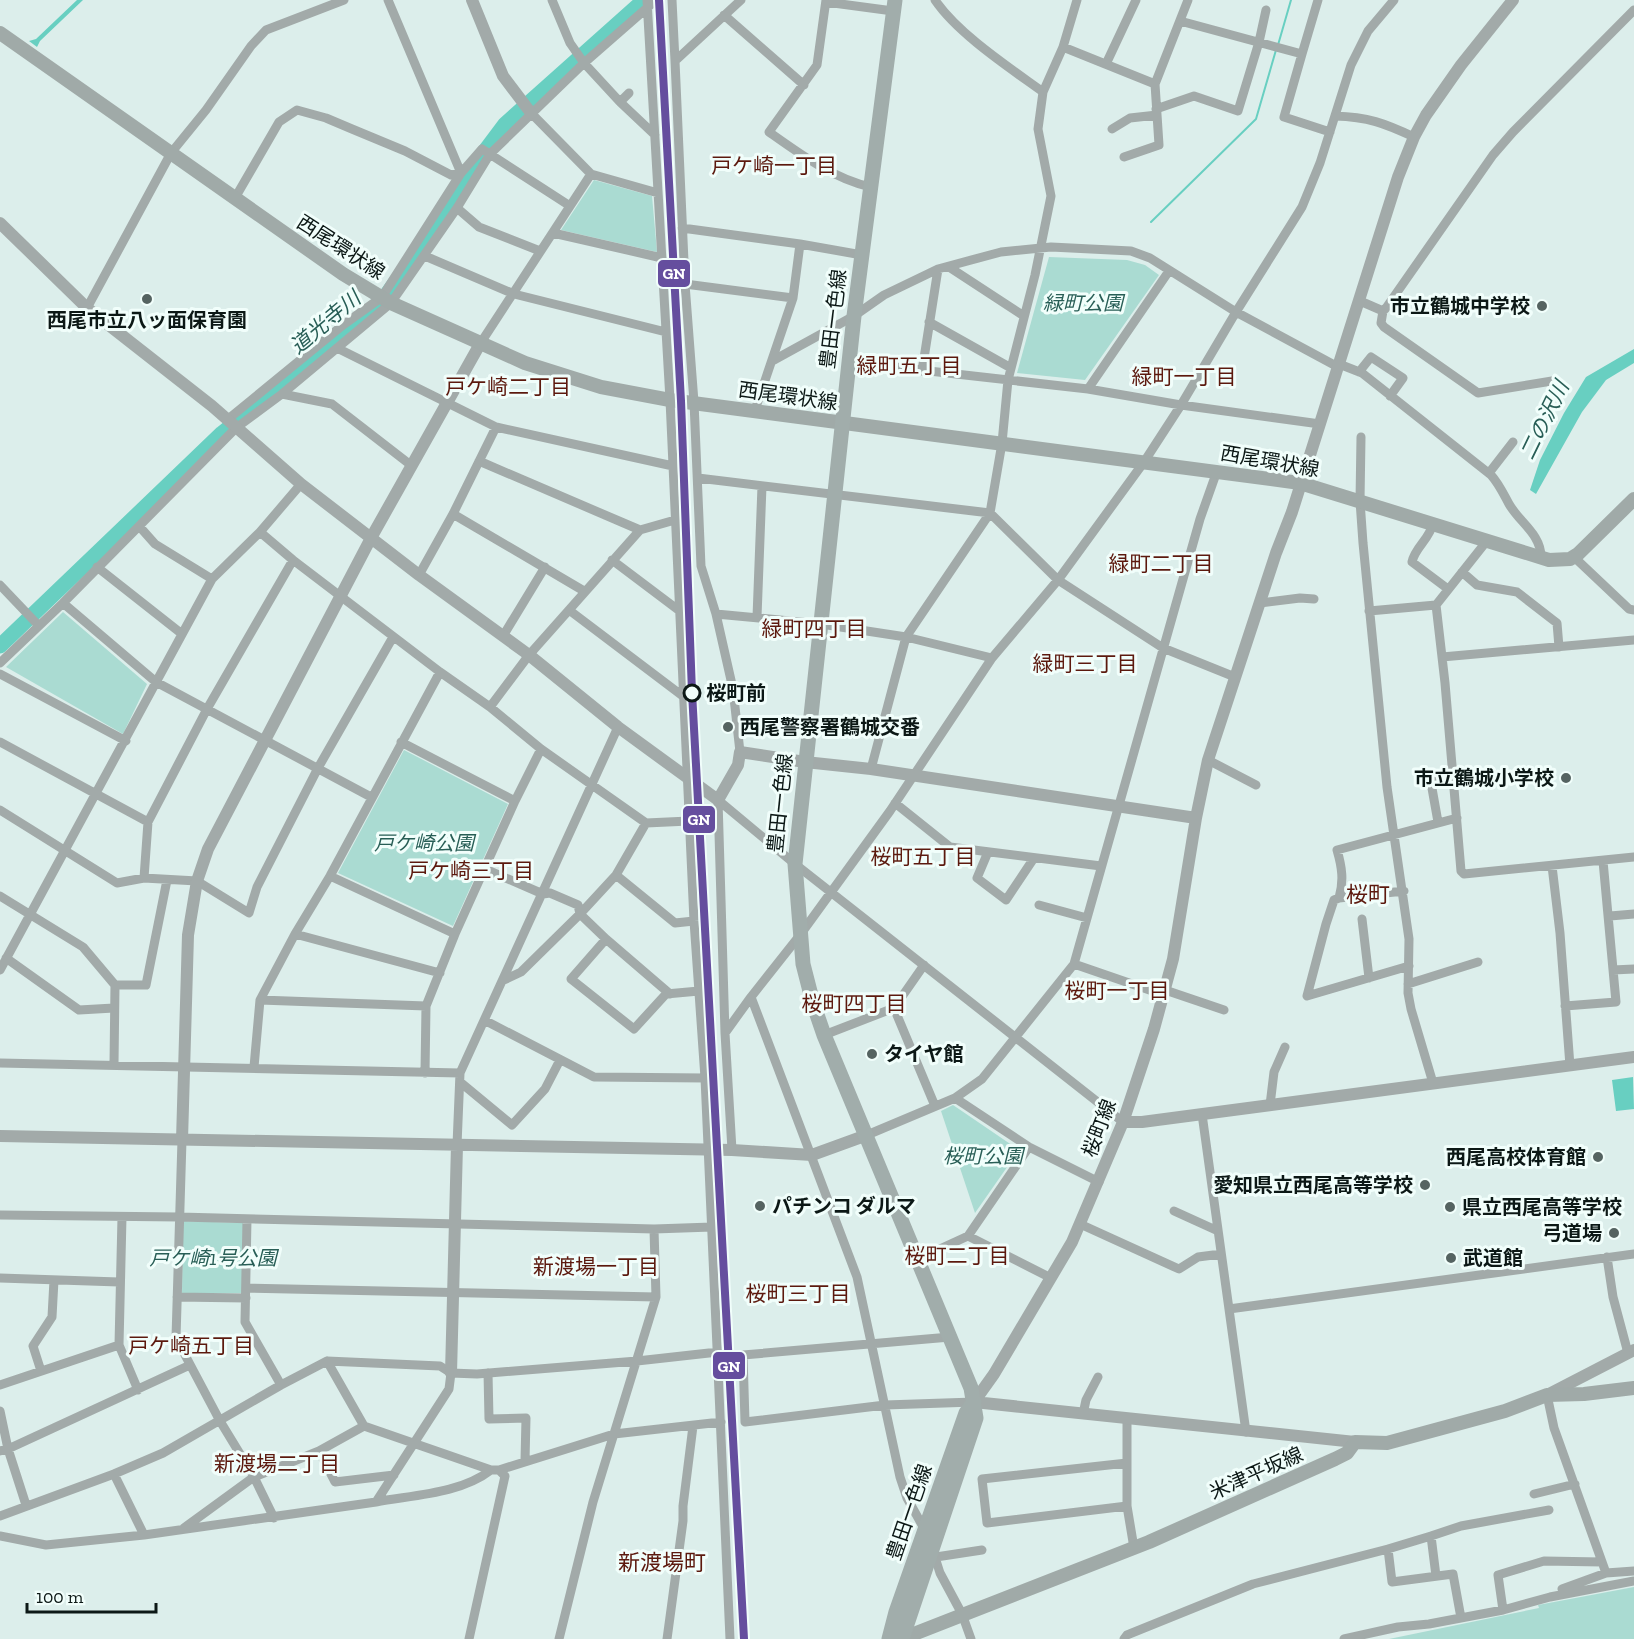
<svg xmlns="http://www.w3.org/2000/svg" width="1634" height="1639" font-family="'Zilla Slab','Noto Sans JP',serif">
	<rect width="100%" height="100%" fill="#dceeeb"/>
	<path fill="#aadbd2" d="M 594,180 L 652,196 L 657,252 L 561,230 Z
		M 1049,257 L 1127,260 L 1145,265 L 1159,275 L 1085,380 L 1017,373 Z
		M 63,612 L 147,684 L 123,734 L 6,667 Z
		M 404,750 L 508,804 L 453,926 L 338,873 Z
		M 953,1105 L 1019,1150 L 975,1213 L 941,1111 Z
		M 183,1221 L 243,1223 L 242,1293 L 182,1293 Z
		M 1634,1587 L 1634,1639 L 1389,1639 L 1539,1608 L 1538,1605 Z"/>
	<path fill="#68cfc1" d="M 77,0 L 83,0 L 40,41 L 37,47 L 29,41 L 36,39 Z
		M 1634,349 L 1634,363 L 1606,380 L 1582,412 L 1536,494 L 1530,490 L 1540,460 L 1564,413 L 1586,377 Z
		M 1633,1077 L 1634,1109 L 1616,1111 L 1612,1080 Z"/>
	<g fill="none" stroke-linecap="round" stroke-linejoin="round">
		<path stroke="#68cfc1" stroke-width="2" d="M 1278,45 L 1291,0
			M 1151,222 L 1256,119 L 1276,50"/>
		<path stroke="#68cfc1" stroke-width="15" d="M 0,646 L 222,433 L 375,311 L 445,212 L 466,176 L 505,124 L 644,0"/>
		<path stroke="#a2aaa9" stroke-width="9" d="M 552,0 L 570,43 L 584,63 L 620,102 L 629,93
			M 647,0 L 670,400 L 694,921 L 705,1078 L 730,1639
			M 672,0 L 675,61
			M 826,0 L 817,65 L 769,132 C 800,154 834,179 871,187
			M 935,0 C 958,34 1010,68 1043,92
			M 826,2 L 893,11
			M 724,15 L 804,85
			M 1180,21 L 1302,54 L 1284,117 L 1330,132
			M 1063,47 L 1155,84 L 1188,0
			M 1302,54 L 1318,0
			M 1106,64 L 1136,0
			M 620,102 L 655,135
			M 1156,109 L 1194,96 L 1238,111 L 1259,42 L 1266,10
			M 531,113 L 591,174 L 658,193
			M 1335,116 C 1368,117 1384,123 1414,137
			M 1112,129 L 1130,118 L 1157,115
			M 1124,157 L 1159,145 L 1155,84
			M 235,198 L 279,122 L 297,110 L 326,118 L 352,129 L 405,151 L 451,175 L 461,173 L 482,149 L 570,206
			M 457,208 L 479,227 L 540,251
			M 682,228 L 800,244 L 862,255
			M 553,233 L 662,258
			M 425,256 L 514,294 L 666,332
			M 949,267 L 1024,316
			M 685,284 L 793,298
			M 1360,301 L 1383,311 L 1386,308 L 1493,155 L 1513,132 L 1634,10
			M 87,308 L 171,153 L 206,110 L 251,46 L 266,30 L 344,0
			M 1383,311 L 1381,323 L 1384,327 L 1478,393 L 1552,381
			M 929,322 L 1011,368
			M 480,344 L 591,174
			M 337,348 L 496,427 L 673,466
			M 774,360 L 854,316 L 884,295 L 938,269 L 1001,252 L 1051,247 L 1131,251 L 1150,258 L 1236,312 L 1338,367
			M 849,362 L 1088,389 L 1181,405 L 1320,424
			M 1339,364 L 1362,373 L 1491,475 C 1499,484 1503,493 1509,504 C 1519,522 1541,534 1541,557
			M 922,371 L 938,269
			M 1359,372 L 1371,357 L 1403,378 L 1390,396
			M 1088,389 L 1169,271
			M 282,394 L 332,404 L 412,466
			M 755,410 L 793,298 L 800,244
			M 227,420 L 343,325 L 382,297 L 461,173 L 388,0
			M 1361,437 L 1360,501 L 1363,543 L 1387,787 L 1409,939 L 1408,993 L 1411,1009 L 1433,1083
			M 479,461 L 640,530
			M 1489,473 L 1513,442
			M 698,478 L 990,513 L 1058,580 L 1163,648 L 1235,677
			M 453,514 L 584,591
			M 1433,523 C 1430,539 1415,547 1412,562 L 1448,589
			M 139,526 L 155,544 L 212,579
			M 260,532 L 293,560 L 440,672 L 490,707 L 541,749 L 646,823 L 689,821
			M 1486,542 L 1436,605 L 1445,683 L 1461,871 L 1464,874 L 1634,857
			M 1574,557 L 1629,609 L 1634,610
			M 612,560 L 681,612
			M 97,567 L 182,634
			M 1462,572 L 1477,585 L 1517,592 L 1553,620 L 1557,623 L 1559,647
			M 419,575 L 453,514 L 496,427
			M 0,585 L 39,626
			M 63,603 L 156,682 L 371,797
			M 1260,603 L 1300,598 L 1314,599
			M 569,610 L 684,697
			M 1369,611 L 1436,605
			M 716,614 L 821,624 L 906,637 L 992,658
			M 757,617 L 762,486
			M 503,636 L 545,567
			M 1442,657 L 1634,640
			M 0,663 L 63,603 L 236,428 L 282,394 L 391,303 L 457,208 L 490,154 L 584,63 L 656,0
			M 0,674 L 126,741
			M 490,707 L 529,655 L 640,530 L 675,520
			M 0,742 L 148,822
			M 401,742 L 515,801
			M 740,752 L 733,689 L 716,614 L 701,566 L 694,402 L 685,284 L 675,61 L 741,0
			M 1208,760 L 1256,785
			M 871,769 L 906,637 L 990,513 L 1002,443 L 1008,380 L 1035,275 L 1051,196 L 1038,129 L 1043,92 L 1063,47 L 1077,0
			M 718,800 L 795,864 L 1123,1122
			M 718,800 L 725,1033 L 732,1150
			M 895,803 L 950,847 L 1101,866
			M 0,810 L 117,883 L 144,878 L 197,881 L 249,913 L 257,887 L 318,768 L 393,637
			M 1438,822 L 1430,777 L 1452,774
			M 988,852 L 977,878 L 1006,900 L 1034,858
			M 1552,866 L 1560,933 L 1570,1066
			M 485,869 L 543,894 L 550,893 L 578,905 L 580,914 L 606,939
			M 616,875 L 675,923 L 694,921
			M 330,876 L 455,934
			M 144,878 L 148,822 L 207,709 L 293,560
			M 0,896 L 83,947 L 115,985 L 114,1064
			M 1339,898 L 1404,891
			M 1039,905 L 1087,918
			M 1610,916 L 1634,914
			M 1362,919 L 1369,978
			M 295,934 L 440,973
			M 6,958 L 79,1010 L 114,1008
			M 1074,964 L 1164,995
			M 1409,966 L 1307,996 L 1326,924 L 1334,900 L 1339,898 C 1344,881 1342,867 1337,850 L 1457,818
			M 0,970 L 212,579 L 260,532 L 301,484
			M 1613,970 L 1634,969
			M 504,980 L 521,972 L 580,914 L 616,875 L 646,823
			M 1408,984 L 1478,962
			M 115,985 L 146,985 L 167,880
			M 1165,990 L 1224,1010
			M 670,994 L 606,939 L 571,979 L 634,1029 L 666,994 L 699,991
			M 751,997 L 857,1277 L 900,1477 L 907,1498 L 926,1532
			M 260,1000 L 426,1006
			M 1565,1006 L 1616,1002 L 1603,861
			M 894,1008 L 935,1106
			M 486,1021 L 594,1077 L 705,1078
			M 725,1033 L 751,997 L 800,935 L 890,811 L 992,658 L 1058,580 L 1144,462 L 1181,405 L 1236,312 L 1302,207 L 1320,163 L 1351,65 L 1368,31 L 1394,0
			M 824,1035 L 894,1008 L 924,965
			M 0,1063 L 460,1073
			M 254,1067 L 260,1000 L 295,934 L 330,876 L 440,672
			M 425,1073 L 426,1006 L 455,934 L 515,801 L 541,749
			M 460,1082 L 512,1125 L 545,1089 L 560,1060
			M 955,1098 L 1029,1147 L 1099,1182
			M 1270,1105 L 1274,1072 L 1285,1047
			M 1202,1114 L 1246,1432
			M 867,1135 L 955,1098 L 982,1079 L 1074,964 L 1200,519 L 1217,471
			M 182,1140 L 176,1338 L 220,1421 L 254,1477 L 274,1518
			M 457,1145 L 460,1073 L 618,727
			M 1174,1211 L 1218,1231
			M 0,1215 L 179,1217 L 654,1229 L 712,1227
			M 122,1217 L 119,1345 L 138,1390
			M 247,1219 L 245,1322 L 281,1385
			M 1080,1224 L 1179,1269 L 1198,1257 L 1221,1254
			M 968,1236 L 1051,1278
			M 1607,1257 L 1613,1297 L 1628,1353
			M 918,1259 L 968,1236 L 1029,1147
			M 0,1278 L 119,1282
			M 246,1288 L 656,1297
			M 177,1297 L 246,1298
			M 1229,1309 L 1634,1254
			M 950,1337 L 743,1355 L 745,1422 L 885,1405 L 974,1402
			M 327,1361 L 364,1426 L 491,1470 L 499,1470 L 614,1434 L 721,1422
			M 41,1371 L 33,1346 L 52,1317 L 54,1280
			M 488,1373 L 489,1419 L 526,1418 L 525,1461
			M 0,1385 L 119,1345
			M 1547,1395 L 1554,1428 L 1606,1573
			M 0,1411 L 8,1449 L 26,1505
			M 1083,1414 L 1086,1400 L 1098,1377
			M 1127,1418 L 1127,1506 L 1134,1548
			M 0,1451 L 8,1449 L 190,1365
			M 319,1451 L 335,1482 L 394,1475
			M 114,1474 L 144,1535 L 376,1502 L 449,1389 L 451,1373
			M 1534,1494 L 1575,1484
			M 376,1502 C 413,1495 460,1494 491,1470
			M 1127,1506 L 987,1523 L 982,1479 L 1127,1463
			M 0,1516 L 114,1474 L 163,1453 L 281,1385 L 327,1361 L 440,1366 L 451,1373 L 477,1374 L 637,1361 L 718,1352
			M 184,1528 L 254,1477 L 319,1451 L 364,1426
			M 0,1536 L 46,1545 L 144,1535
			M 1431,1536 L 1461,1526 L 1549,1510
			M 1388,1549 L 1431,1536 L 1436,1576
			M 933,1551 L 940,1573 L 962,1614 L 971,1639
			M 936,1557 L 982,1550
			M 1562,1589 L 1606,1573 L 1634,1571
			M 1503,1610 L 1498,1575 L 1544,1561 L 1602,1562
			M 469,1639 L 505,1476 L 499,1470
			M 559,1639 L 593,1502 L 656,1297 L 654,1229
			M 667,1639 L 683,1521 L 683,1506 L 693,1426
			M 1124,1639 L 1127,1635 L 1253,1584 L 1388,1549 L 1392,1582 L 1453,1574 L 1461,1618
			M 1344,1639 L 1398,1627 L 1429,1624 L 1503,1610 L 1550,1597 L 1634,1581"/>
		<path stroke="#a2aaa9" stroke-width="12" d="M 472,0 L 503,76 L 531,113
			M 0,223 L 87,308 L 212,406 L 301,484 L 419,575 L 529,655 L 618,727 L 718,800 L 738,765 L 740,752 L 805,762 L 871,769 L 1196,818
			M 1123,1122 L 1142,1122 L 1634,1057
			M 0,1136 L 732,1150 L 812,1155 L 867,1135
			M 182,1140 L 188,935 L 197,881 L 208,849 L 371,538 L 480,344
			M 451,1373 L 457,1145
			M 1547,1395 L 1634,1350
			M 1355,1442 L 974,1402 L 994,1374 L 1072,1242 L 1123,1122 L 1154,1029 L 1173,959 L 1196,818 L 1208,760 L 1276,553 L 1292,512 L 1398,177 L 1414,137 L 1426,115 L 1461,65 L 1513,0"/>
		<path stroke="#a0aaa8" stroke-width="14" d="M 0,33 L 343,274 L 391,303 L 525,363 L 601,387 L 670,400 L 1300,483 L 1549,560 L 1570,559 L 1578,554 L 1634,499
			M 901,1639 L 1149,1542 L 1335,1459 L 1347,1453 L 1355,1442 L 1387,1443 L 1505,1411 L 1547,1395 L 1584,1394 L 1634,1388"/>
		<path stroke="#a1adab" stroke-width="15" d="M 895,0 L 854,316 L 795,864 L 803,964 L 813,1003 L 824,1035 L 971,1388 L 976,1418 L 902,1639
			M 889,1639 L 896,1612 L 966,1413 L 974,1402"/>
		<defs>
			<path id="rail-1" d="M 659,0 L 681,401 L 692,692 L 744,1639"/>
		</defs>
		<use href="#rail-1" stroke="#f1fefb" stroke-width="12"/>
		<use href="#rail-1" stroke="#654e9e" stroke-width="8"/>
	</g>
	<g fill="#556361" stroke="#f1fefb" stroke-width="2">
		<circle cx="147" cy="299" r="6"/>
		<circle cx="1542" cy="306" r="6"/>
		<circle cx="728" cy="727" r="6"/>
		<circle cx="1566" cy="778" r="6"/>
		<circle cx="872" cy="1054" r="6"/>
		<circle cx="1598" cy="1157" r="6"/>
		<circle cx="1425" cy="1185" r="6"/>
		<circle cx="760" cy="1206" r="6"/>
		<circle cx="1450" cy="1207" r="6"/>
		<circle cx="1614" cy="1233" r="6"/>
		<circle cx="1451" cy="1258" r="6"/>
	</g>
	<circle fill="#f1fefb" stroke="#0c1816" stroke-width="3" cx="692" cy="693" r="8"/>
	<g text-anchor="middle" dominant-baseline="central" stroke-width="6" stroke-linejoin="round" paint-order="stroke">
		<g font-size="20" fill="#0c1816" stroke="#f1fefb">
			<text transform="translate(341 247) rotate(33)">西尾環状線</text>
			<text transform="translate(833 319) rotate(-83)">豊田一色線</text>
			<text transform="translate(788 396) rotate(8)">西尾環状線</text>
			<text transform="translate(1270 461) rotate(10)">西尾環状線</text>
			<text transform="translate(780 803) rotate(-84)">豊田一色線</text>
			<text transform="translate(1099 1128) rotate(-69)">桜町線</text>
			<text transform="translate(1256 1473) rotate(-24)">米津平坂線</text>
			<text transform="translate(909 1512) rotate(-71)">豊田一色線</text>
		</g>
		<g font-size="20" font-style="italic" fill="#285e56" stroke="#f1fefb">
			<text x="1083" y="303">緑町公園</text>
			<text x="424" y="843">戸ケ崎公園</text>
			<text x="983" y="1156">桜町公園</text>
			<text x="213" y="1258">戸ケ崎1号公園</text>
		</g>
		<g font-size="20" font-weight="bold" fill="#0c1816" stroke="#f1fefb" text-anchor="end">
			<text x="1530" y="306">市立鶴城中学校</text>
			<text x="147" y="320" text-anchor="middle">西尾市立八ッ面保育園</text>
			<text x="740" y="727" text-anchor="start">西尾警察署鶴城交番</text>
			<text x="1554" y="778">市立鶴城小学校</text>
			<text x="884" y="1054" text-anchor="start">タイヤ館</text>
			<text x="1586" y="1157">西尾高校体育館</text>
			<text x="1413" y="1185">愛知県立西尾高等学校</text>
			<text x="772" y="1206" text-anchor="start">パチンコ ダルマ</text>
			<text x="1462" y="1207" text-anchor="start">県立西尾高等学校</text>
			<text x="1602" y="1233">弓道場</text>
			<text x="1463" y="1258" text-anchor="start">武道館</text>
		</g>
		<g font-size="20" font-weight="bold" fill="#0c1816" stroke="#f1fefb" text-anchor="start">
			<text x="706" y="693">桜町前</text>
		</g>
		<g font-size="21" fill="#5c190e" stroke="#f1fefb">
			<text x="774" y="165">戸ケ崎一丁目</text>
			<text x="909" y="365">緑町五丁目</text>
			<text x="1184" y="376">緑町一丁目</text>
			<text x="508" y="386">戸ケ崎二丁目</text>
			<text x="1161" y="563">緑町二丁目</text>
			<text x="814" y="628">緑町四丁目</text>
			<text x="1085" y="663">緑町三丁目</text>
			<text x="923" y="856">桜町五丁目</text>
			<text x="471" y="870">戸ケ崎三丁目</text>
			<text x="1117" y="990">桜町一丁目</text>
			<text x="854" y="1003">桜町四丁目</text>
			<text x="957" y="1255">桜町二丁目</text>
			<text x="596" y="1266">新渡場一丁目</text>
			<text x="798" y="1293">桜町三丁目</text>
			<text x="191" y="1345">戸ケ崎五丁目</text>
			<text x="277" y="1463">新渡場二丁目</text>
		</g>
		<g font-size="21" font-style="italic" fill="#285e56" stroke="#f1fefb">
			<text transform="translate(325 322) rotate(-40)">道光寺川</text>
			<text transform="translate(1544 420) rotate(-64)">二の沢川</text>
		</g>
		<g font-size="22" fill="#5c190e" stroke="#f1fefb">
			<text x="1368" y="894">桜町</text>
			<text x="662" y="1562">新渡場町</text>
		</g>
	</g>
	<g stroke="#f1fefb" stroke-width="2">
		<rect x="657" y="259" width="34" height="29" rx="6" fill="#654e9e"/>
		<rect x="682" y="805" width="34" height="29" rx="6" fill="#654e9e"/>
		<rect x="712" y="1351" width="34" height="29" rx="6" fill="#654e9e"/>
	</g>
	<g font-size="16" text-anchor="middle" font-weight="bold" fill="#fff">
		<text x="674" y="279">GN</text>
		<text x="699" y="825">GN</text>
		<text x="729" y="1372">GN</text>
	</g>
	<path d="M27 1603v9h129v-9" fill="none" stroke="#0c1816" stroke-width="3"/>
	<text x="36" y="1603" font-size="18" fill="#0c1816" stroke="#f1fefb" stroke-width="4.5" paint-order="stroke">100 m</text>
</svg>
